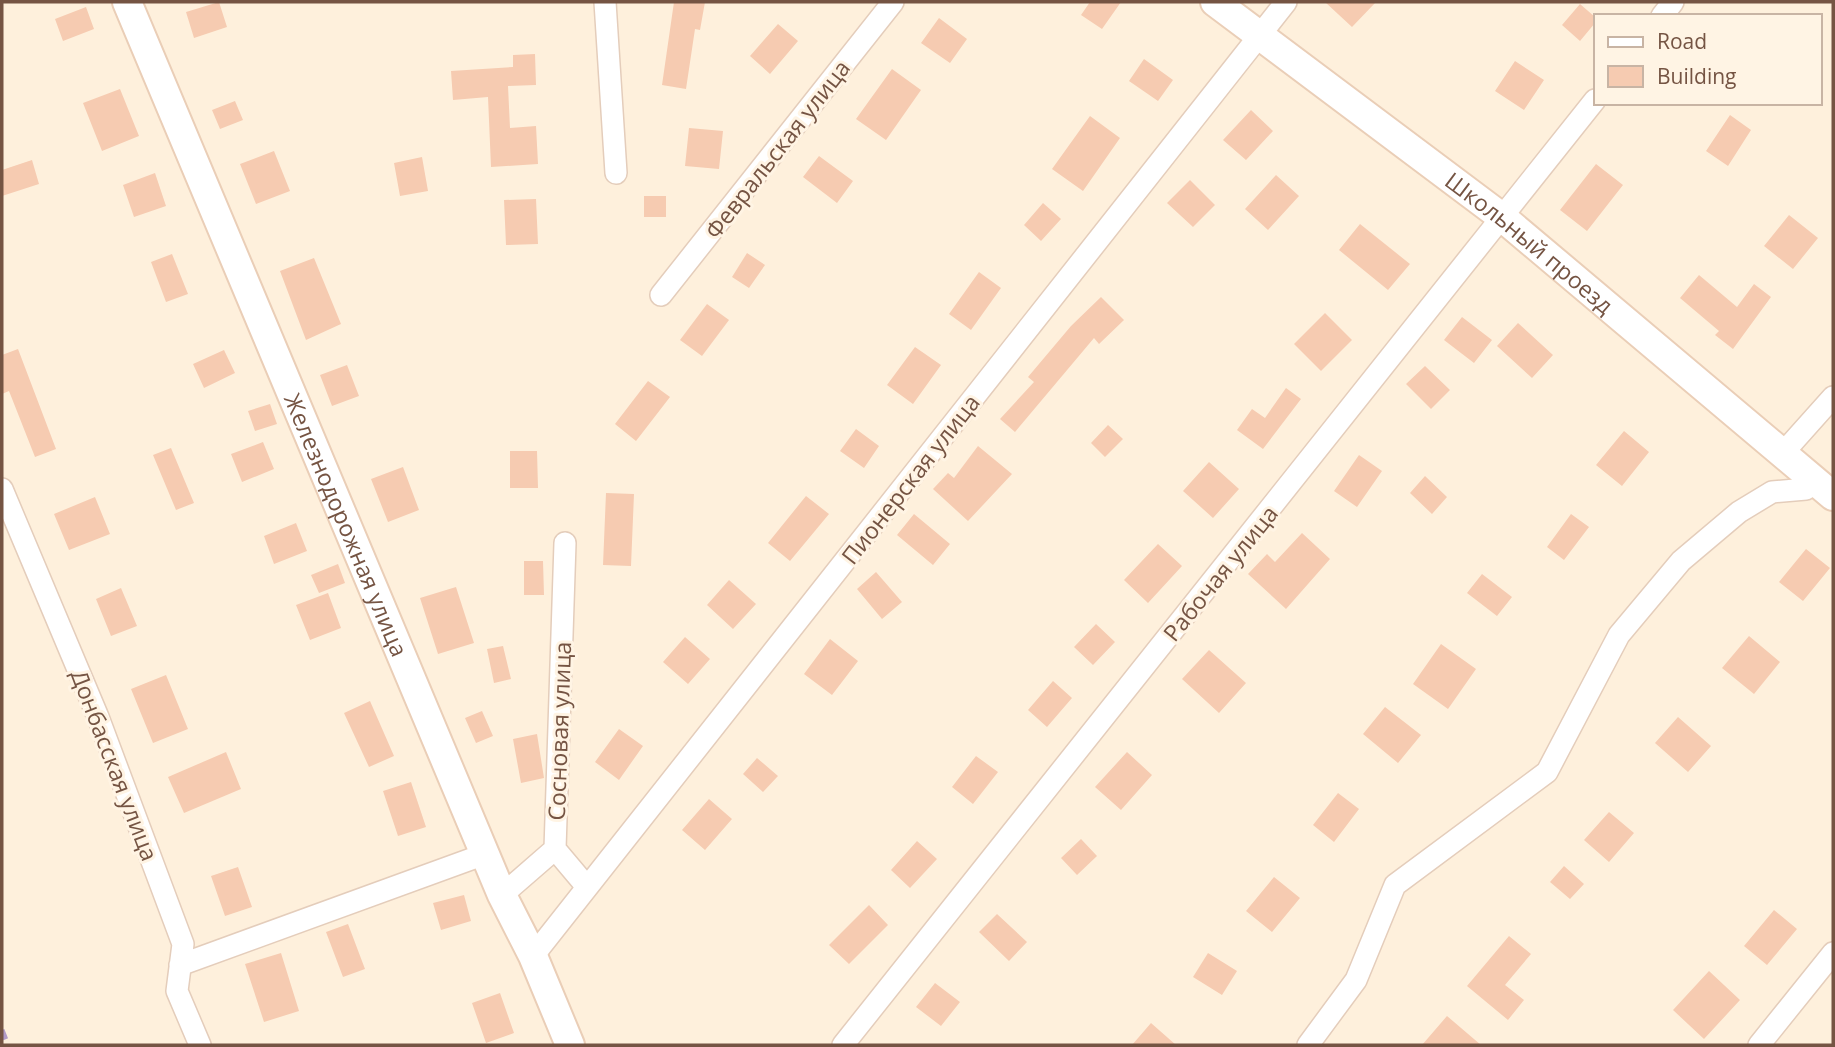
<svg xmlns="http://www.w3.org/2000/svg" width="1835" height="1047" font-family="'Open Sans',sans-serif">
	<rect width="100%" height="100%" fill="#fef0dc"/>
	<path fill="#f6cbb1" d="M 219,2 L 227,27 L 194,38 L 186,12 Z
		M 674,2 L 705,2 L 700,30 L 695,29 L 686,89 L 662,85 Z
		M 1090,2 L 1121,2 L 1102,29 L 1081,15 Z
		M 1325,2 L 1376,2 L 1352,27 Z
		M 1580,4 L 1595,17 L 1595,23 L 1580,41 L 1562,25 Z
		M 86,7 L 94,29 L 63,41 L 55,19 Z
		M 939,18 L 967,39 L 950,63 L 921,43 Z
		M 778,24 L 798,41 L 770,74 L 750,56 Z
		M 535,54 L 536,85 L 508,86 L 510,128 L 536,126 L 538,164 L 491,167 L 488,97 L 453,100 L 451,71 L 513,67 L 513,55 Z
		M 1144,59 L 1173,80 L 1158,101 L 1129,81 Z
		M 1515,61 L 1544,80 L 1524,110 L 1495,91 Z
		M 892,69 L 921,90 L 886,140 L 856,119 Z
		M 120,89 L 139,136 L 102,151 L 83,103 Z
		M 235,101 L 243,120 L 220,129 L 212,110 Z
		M 1251,110 L 1273,131 L 1246,160 L 1223,140 Z
		M 1730,115 L 1751,130 L 1728,166 L 1706,151 Z
		M 1090,116 L 1120,138 L 1083,191 L 1052,169 Z
		M 689,128 L 723,131 L 719,169 L 685,166 Z
		M 274,151 L 290,191 L 256,204 L 240,164 Z
		M 819,156 L 853,181 L 837,203 L 803,177 Z
		M 422,157 L 428,191 L 400,196 L 394,163 Z
		M 32,160 L 39,184 L 2,196 L 2,170 Z
		M 1596,164 L 1623,185 L 1587,231 L 1560,210 Z
		M 155,173 L 166,206 L 134,217 L 123,185 Z
		M 1276,175 L 1299,196 L 1268,230 L 1245,209 Z
		M 1190,180 L 1215,205 L 1193,227 L 1167,203 Z
		M 644,196 L 666,196 L 666,217 L 644,217 Z
		M 536,199 L 538,244 L 506,245 L 504,200 Z
		M 1043,203 L 1061,219 L 1041,241 L 1024,225 Z
		M 1789,215 L 1818,238 L 1793,269 L 1764,246 Z
		M 1360,224 L 1410,264 L 1388,290 L 1339,250 Z
		M 747,253 L 765,265 L 749,288 L 732,277 Z
		M 172,254 L 188,294 L 166,302 L 151,262 Z
		M 314,258 L 341,324 L 306,340 L 280,271 Z
		M 979,272 L 1001,288 L 971,330 L 949,314 Z
		M 1699,275 L 1737,307 L 1754,284 L 1771,297 L 1733,349 L 1715,335 L 1719,331 L 1680,298 Z
		M 1101,297 L 1124,320 L 1099,344 L 1094,338 L 1015,432 L 1000,419 L 1034,382 L 1028,377 L 1071,326 Z
		M 707,304 L 729,320 L 702,356 L 680,340 Z
		M 1325,313 L 1352,340 L 1321,371 L 1294,344 Z
		M 1462,317 L 1492,340 L 1474,363 L 1444,340 Z
		M 1518,323 L 1553,355 L 1532,378 L 1497,346 Z
		M 915,347 L 941,365 L 913,404 L 887,385 Z
		M 18,349 L 56,449 L 35,457 L 9,391 L 2,394 L 2,355 Z
		M 224,350 L 235,373 L 204,388 L 193,364 Z
		M 347,365 L 359,396 L 332,406 L 320,375 Z
		M 1425,366 L 1450,390 L 1431,409 L 1406,384 Z
		M 648,381 L 670,397 L 636,441 L 615,424 Z
		M 1286,388 L 1301,399 L 1263,449 L 1237,430 L 1252,409 L 1265,418 Z
		M 270,404 L 277,424 L 255,431 L 248,411 Z
		M 1108,425 L 1123,439 L 1105,457 L 1091,443 Z
		M 856,429 L 879,446 L 864,468 L 840,451 Z
		M 1624,431 L 1649,452 L 1622,486 L 1596,465 Z
		M 263,442 L 274,469 L 242,482 L 231,454 Z
		M 978,446 L 1012,474 L 968,521 L 933,489 L 948,473 L 954,478 Z
		M 171,448 L 194,503 L 176,510 L 153,455 Z
		M 510,451 L 537,451 L 538,488 L 510,488 Z
		M 1359,455 L 1382,471 L 1357,507 L 1334,491 Z
		M 1209,462 L 1239,489 L 1213,518 L 1183,491 Z
		M 403,467 L 419,510 L 388,522 L 371,479 Z
		M 1425,476 L 1447,497 L 1432,514 L 1410,493 Z
		M 606,493 L 634,494 L 631,566 L 603,565 Z
		M 806,496 L 829,514 L 790,561 L 768,543 Z
		M 95,497 L 110,534 L 69,550 L 54,514 Z
		M 914,514 L 950,544 L 933,565 L 897,535 Z
		M 1571,514 L 1589,527 L 1564,560 L 1547,547 Z
		M 296,523 L 307,551 L 274,564 L 264,536 Z
		M 1302,533 L 1330,559 L 1286,609 L 1248,574 L 1267,554 L 1275,562 Z
		M 1158,544 L 1182,566 L 1148,603 L 1124,580 Z
		M 1806,549 L 1830,568 L 1803,601 L 1779,582 Z
		M 524,561 L 543,561 L 544,595 L 524,595 Z
		M 338,564 L 345,583 L 319,593 L 311,575 Z
		M 876,572 L 902,602 L 882,619 L 857,589 Z
		M 1482,574 L 1512,597 L 1497,616 L 1467,593 Z
		M 729,580 L 756,604 L 733,629 L 707,605 Z
		M 456,587 L 474,643 L 438,654 L 420,598 Z
		M 121,588 L 137,626 L 111,636 L 96,599 Z
		M 328,593 L 341,628 L 310,640 L 296,605 Z
		M 1096,624 L 1115,642 L 1093,665 L 1074,647 Z
		M 1749,636 L 1780,662 L 1754,694 L 1722,668 Z
		M 685,637 L 710,659 L 688,684 L 663,662 Z
		M 830,639 L 858,661 L 832,695 L 804,674 Z
		M 1441,644 L 1476,669 L 1448,709 L 1413,684 Z
		M 503,646 L 511,679 L 494,683 L 487,649 Z
		M 1209,650 L 1246,683 L 1219,713 L 1182,679 Z
		M 166,675 L 188,729 L 153,743 L 131,689 Z
		M 1053,681 L 1072,698 L 1047,727 L 1028,710 Z
		M 370,701 L 394,756 L 369,767 L 344,713 Z
		M 1385,707 L 1421,735 L 1398,763 L 1363,734 Z
		M 482,711 L 493,736 L 476,743 L 465,718 Z
		M 1678,717 L 1711,746 L 1688,772 L 1655,743 Z
		M 619,729 L 643,746 L 619,780 L 595,762 Z
		M 537,734 L 544,778 L 521,783 L 513,739 Z
		M 226,752 L 241,789 L 184,813 L 168,777 Z
		M 1127,752 L 1152,775 L 1121,810 L 1095,787 Z
		M 976,756 L 998,772 L 973,804 L 952,787 Z
		M 757,758 L 778,776 L 763,792 L 743,774 Z
		M 411,782 L 426,827 L 398,836 L 383,791 Z
		M 1338,793 L 1359,809 L 1334,842 L 1313,825 Z
		M 709,799 L 732,819 L 705,850 L 682,830 Z
		M 1609,812 L 1634,833 L 1609,862 L 1584,840 Z
		M 1081,839 L 1097,856 L 1077,875 L 1061,858 Z
		M 917,841 L 937,859 L 910,888 L 891,870 Z
		M 1564,866 L 1584,884 L 1570,899 L 1550,882 Z
		M 238,867 L 252,907 L 225,916 L 211,876 Z
		M 1274,877 L 1300,898 L 1272,932 L 1246,911 Z
		M 464,895 L 471,921 L 441,930 L 433,903 Z
		M 869,905 L 888,925 L 849,964 L 829,945 Z
		M 1774,910 L 1797,929 L 1767,965 L 1744,946 Z
		M 997,914 L 1027,942 L 1009,961 L 979,932 Z
		M 348,924 L 365,969 L 343,977 L 326,932 Z
		M 1509,936 L 1531,954 L 1505,985 L 1524,1000 L 1508,1020 L 1467,986 Z
		M 281,953 L 299,1011 L 264,1022 L 245,964 Z
		M 1208,953 L 1237,971 L 1222,995 L 1193,977 Z
		M 1709,971 L 1740,1000 L 1704,1039 L 1673,1010 Z
		M 935,983 L 960,1002 L 941,1026 L 916,1007 Z
		M 500,993 L 514,1033 L 486,1043 L 472,1003 Z
		M 1447,1016 L 1481,1045 L 1422,1045 Z
		M 1151,1023 L 1176,1045 L 1132,1045 Z"/>
	<g fill="none" stroke-linecap="round" stroke-linejoin="round">
		<defs>
			<path id="street" d="M 605,2 L 616,173
				M 1662,16 L 1673,2
				M 661,295 L 893,2
				M 1783,453 L 1833,397
				M 2,489 L 98,717 L 183,944 L 177,991 L 200,1045
				M 555,849 L 587,887
				M 502,895 L 555,849 L 565,543
				M 533,956 L 1286,2
				M 180,965 L 485,854
				M 843,1045 L 1595,100
				M 1308,1045 L 1356,980 L 1395,885 L 1547,772 L 1619,635 L 1681,561 L 1739,512 L 1772,492 L 1806,489 L 1815,482
				M 1759,1045 L 1833,953"/>
			<g id="secondary">
				<path id="s1" d="M 127,2 L 502,895 L 533,956 L 570,1045"/>
				<path id="s2" d="M 1215,2 L 1503,218 L 1833,496"/>
			</g>
		</defs>
		<use href="#street" stroke="#e4cdbb" stroke-width="24"/>
		<use href="#secondary" stroke="#eaceb7" stroke-width="32"/>
		<use href="#street" stroke="#fff" stroke-width="21"/>
		<use href="#secondary" stroke="#fff" stroke-width="28"/>
		<path stroke="#b29bc7" stroke-width="5" stroke-dasharray="10 7" stroke-linecap="butt" d="M 2,1030 L 8,1045"/>
	</g>
	<g text-anchor="middle" dominant-baseline="central" stroke-width="6" stroke-linejoin="round" paint-order="stroke">
		<g font-size="23" fill="#755443" stroke="#fff4e4">
			<text transform="translate(777 149) rotate(-52)">Февральская улица</text>
			<text stroke="none"><textPath href="#s2" startOffset="396">Школьный проезд</textPath></text>
			<text transform="translate(910 479) rotate(-52)">Пионерская улица</text>
			<text stroke="none"><textPath href="#s1" startOffset="567">Железнодорожная улица</textPath></text>
			<text transform="translate(1220 573) rotate(-51)">Рабочая улица</text>
			<text transform="translate(559 731) rotate(-88)">Сосновая улица</text>
			<text transform="translate(115 765) rotate(69)">Донбасская улица</text>
		</g>
	</g>
	<rect width="1835" height="1047" fill="none" stroke="#755443" stroke-width="7"/>
	<rect x="1594" y="14" width="228" height="91" fill="#fff4e4" stroke="#c8b4a4" stroke-width="2"/>
	<rect x="1608" y="37" width="35" height="10" fill="#ffffff" stroke="#c8b4a4" stroke-width="2"/>
	<text x="1657" y="49" font-size="21" fill="#755443">Road</text>
	<rect x="1608" y="66" width="35" height="21" fill="#f6cbb1" stroke="#c8b4a4" stroke-width="2"/>
	<text x="1657" y="84" font-size="21" fill="#755443">Building</text>
</svg>
